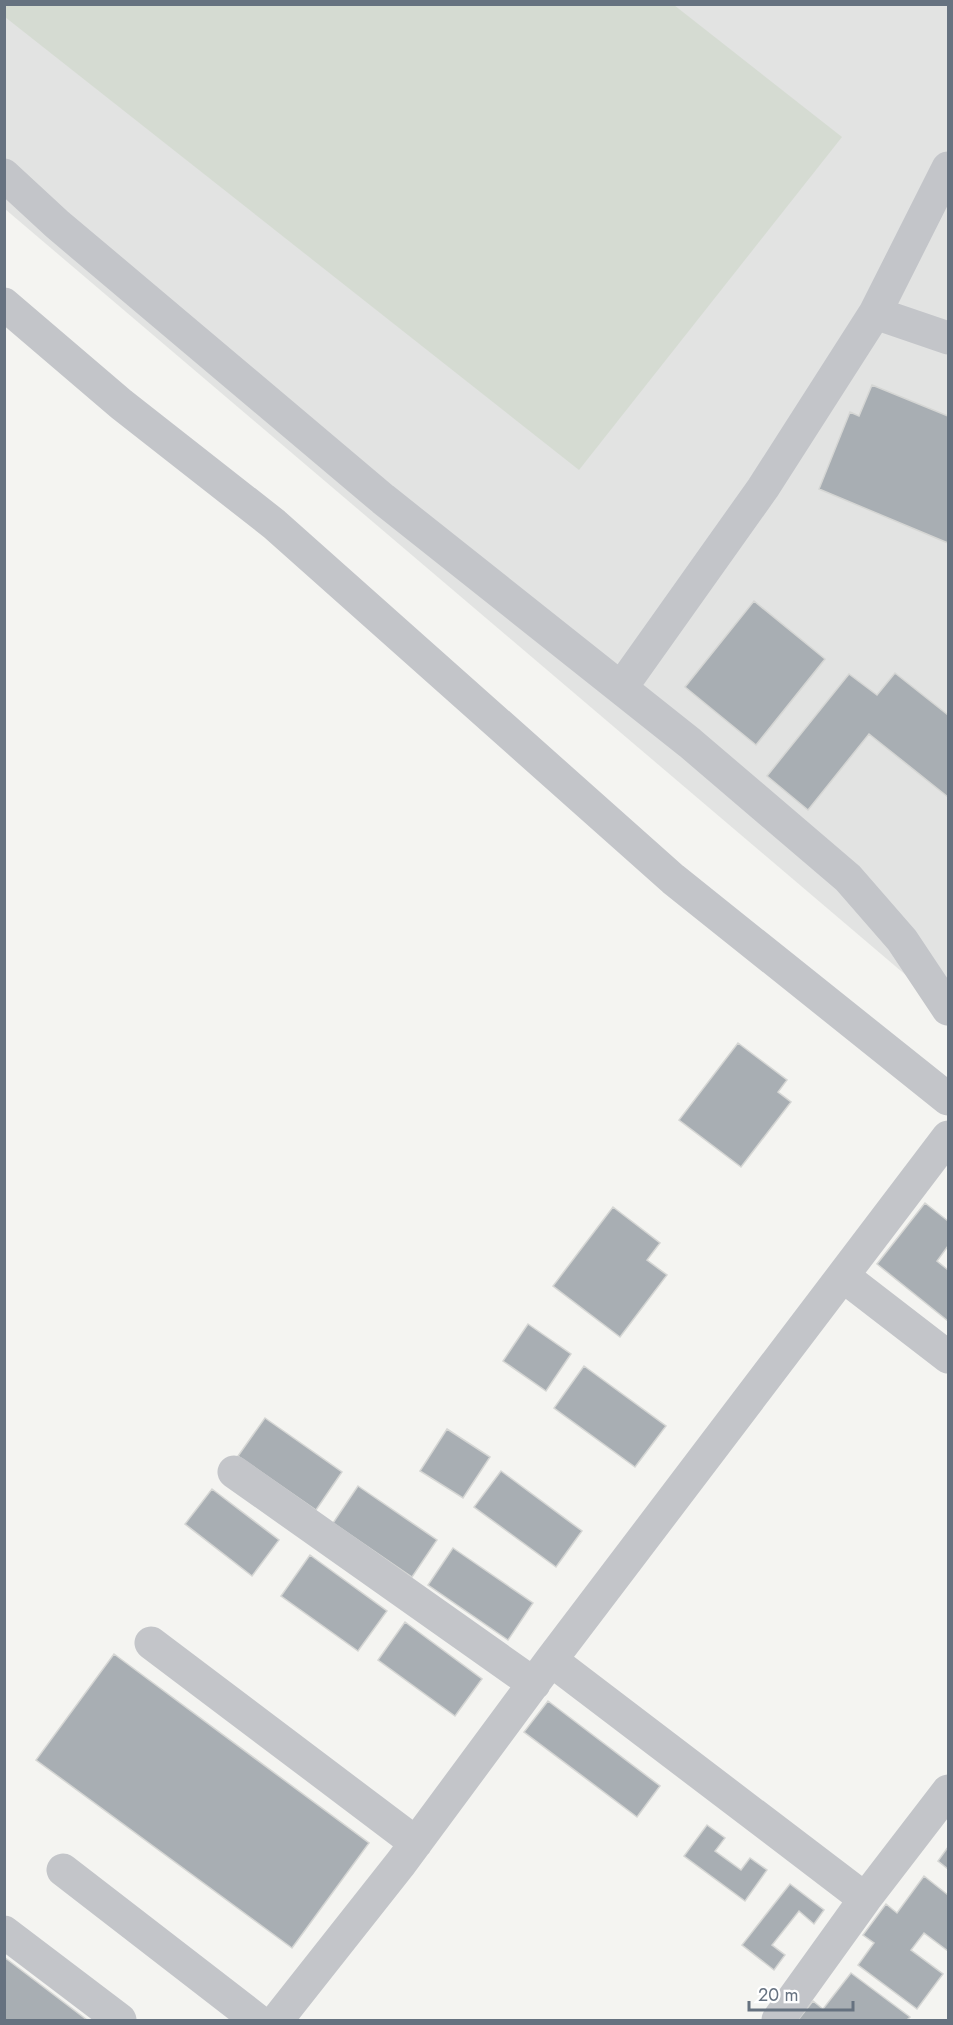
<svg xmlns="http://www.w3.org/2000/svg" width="953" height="2025" font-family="Jost,sans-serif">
	<rect width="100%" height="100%" fill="#f4f4f1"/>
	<path fill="#e2e3e2" d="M 5,5 L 948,5 L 948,1011 L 5,209 Z"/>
	<path fill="#d5dbd2" d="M 4,5 L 674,5 L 842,137 L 579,470 L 5,17 Z"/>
	<path fill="#a8aeb3" stroke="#d5d6d4" stroke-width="1.5" d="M 872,385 L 948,416 L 948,543 L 819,489 L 850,412 L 859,416 Z
		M 754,601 L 825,659 L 756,745 L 685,687 Z
		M 895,673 L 948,715 L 948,797 L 869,734 L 808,810 L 767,776 L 849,674 L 877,695 Z
		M 738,1043 L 787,1080 L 778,1092 L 791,1102 L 741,1167 L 679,1120 Z
		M 925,1203 L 948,1221 L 948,1246 L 937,1261 L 948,1270 L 948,1321 L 877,1264 Z
		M 613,1207 L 660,1243 L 647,1260 L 667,1275 L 620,1337 L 553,1286 Z
		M 528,1324 L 571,1354 L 546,1391 L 503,1361 Z
		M 584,1366 L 666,1426 L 635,1467 L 554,1408 Z
		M 265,1418 L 342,1472 L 316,1510 L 238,1456 Z
		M 447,1429 L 490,1457 L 463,1498 L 420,1471 Z
		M 501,1471 L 582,1531 L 556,1567 L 474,1507 Z
		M 358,1486 L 437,1540 L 412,1577 L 333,1523 Z
		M 212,1489 L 279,1540 L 252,1576 L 185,1524 Z
		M 453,1548 L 533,1603 L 508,1640 L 428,1585 Z
		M 310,1555 L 387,1611 L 358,1651 L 281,1596 Z
		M 405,1622 L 482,1679 L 455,1716 L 378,1660 Z
		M 114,1654 L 369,1843 L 292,1948 L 36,1760 Z
		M 548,1701 L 660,1786 L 637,1817 L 524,1732 Z
		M 707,1825 L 725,1838 L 715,1851 L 741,1870 L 750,1858 L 767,1870 L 745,1901 L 684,1856 Z
		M 948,1847 L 948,1869 L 938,1861 Z
		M 924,1876 L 948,1895 L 948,1951 L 924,1933 L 911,1950 L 943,1974 L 917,2009 L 858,1965 L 874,1943 L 863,1935 L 886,1904 L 897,1913 Z
		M 790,1884 L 824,1910 L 814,1924 L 799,1911 L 772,1945 L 785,1955 L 774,1970 L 742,1945 Z
		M 4,1957 L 87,2020 L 4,2020 Z
		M 851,1973 L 910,2017 L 907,2020 L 798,2020 L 813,2001 L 823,2009 Z"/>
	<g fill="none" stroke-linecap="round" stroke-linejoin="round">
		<path stroke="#c3c5c9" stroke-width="33" d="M 4,175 L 57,224 L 383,499 L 690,743 L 848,878 L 902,940 L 948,1009
			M 4,304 L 121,404 L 274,524 L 673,879 L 948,1099
			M 875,313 L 948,338
			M 621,688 L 763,488 L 875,313 L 948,168
			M 843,1276 L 948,1357
			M 234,1472 L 534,1684
			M 151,1643 L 416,1843
			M 551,1660 L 865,1899
			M 63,1870 L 257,2020
			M 4,1932 L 120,2020
			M 277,2020 L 401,1863 L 551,1660 L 948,1137
			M 778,2020 L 865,1899 L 948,1791"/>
	</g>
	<rect width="953" height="2025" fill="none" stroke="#667280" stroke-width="12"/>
	<path d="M749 2001v9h104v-9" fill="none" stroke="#667280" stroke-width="3"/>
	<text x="758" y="2001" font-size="18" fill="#667280" stroke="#ffffff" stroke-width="4.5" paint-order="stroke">20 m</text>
</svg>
